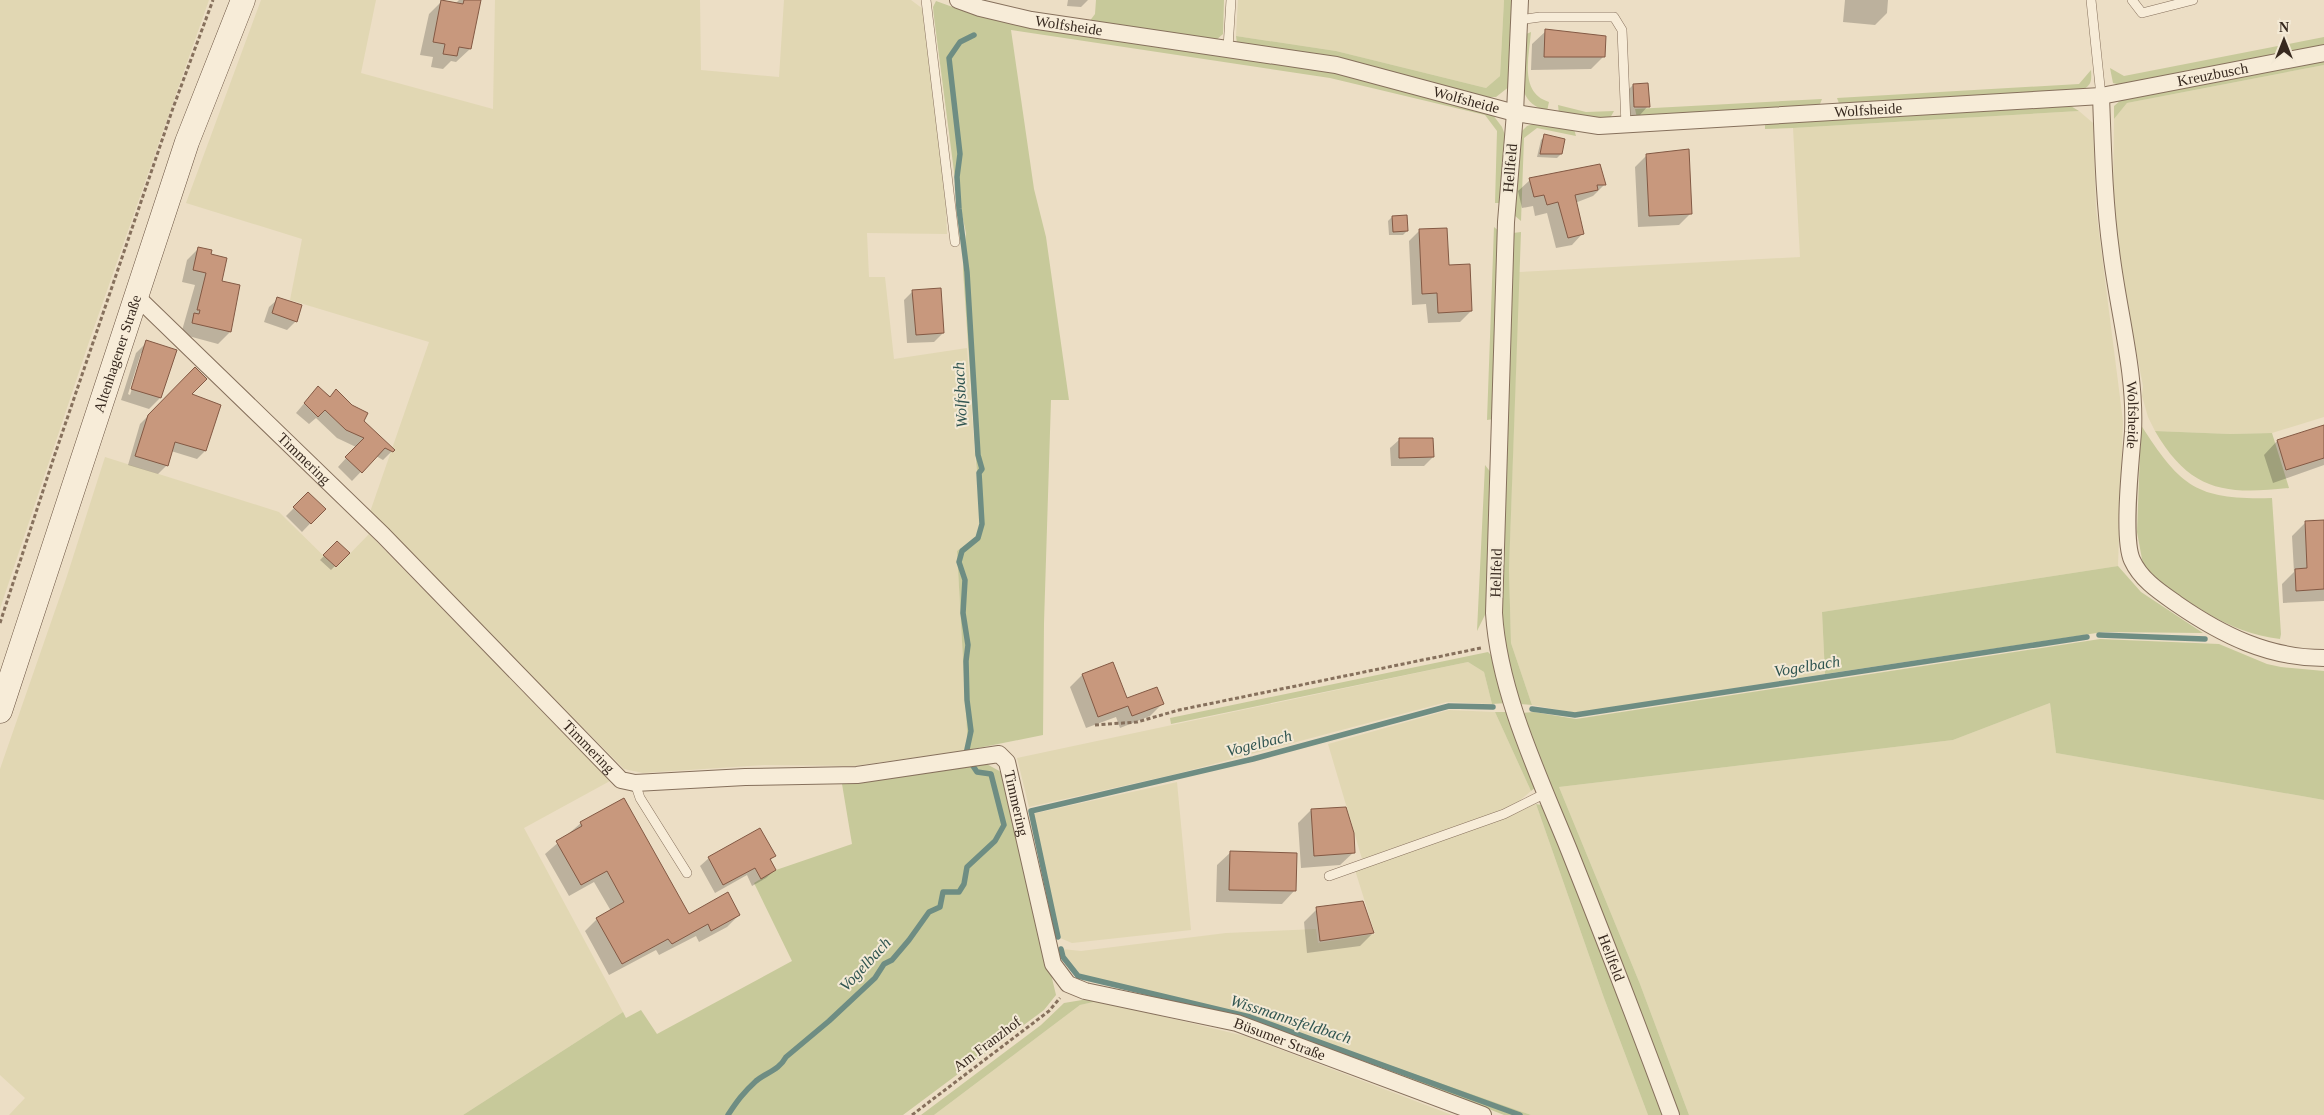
<svg xmlns="http://www.w3.org/2000/svg" width="2324" height="1115" font-family="Georgia,serif">
	<rect width="100%" height="100%" fill="#ecdec5"/>
	<path fill="#e1d7b3" d="M 0,0 L 209,0 L 90,339 L 0,609 Z
		M 261,0 L 376,0 L 361,73 L 493,109 L 495,0 L 700,0 L 701,70 L 779,77 L 784,0 L 911,0 L 923,9 L 945,186 L 947,234 L 867,233 L 869,277 L 885,277 L 894,359 L 967,348 L 981,533 L 957,551 L 968,750 L 854,766 L 764,765 L 643,773 L 624,769 L 370,512 L 429,342 L 290,300 L 302,239 L 186,203 Z
		M 1238,0 L 1504,0 L 1500,76 L 1486,88 L 1336,51 L 1236,36 Z
		M 2324,65 L 2324,417 L 2272,433 L 2230,434 L 2155,431 L 2148,417 L 2142,396 L 2143,386 L 2121,273 L 2113,197 L 2114,119 L 2127,103 Z
		M 2079,111 L 2093,123 L 2096,209 L 2123,421 L 2118,566 L 1822,612 L 1825,674 L 1576,713 L 1532,705 L 1511,643 L 1509,570 L 1519,272 L 1800,257 L 1793,128 Z
		M 105,457 L 279,512 L 336,568 L 369,534 L 610,781 L 524,828 L 623,1012 L 463,1115 L 9,1115 L 25,1098 L 0,1075 L 0,769 L 66,579 Z
		M 1468,662 L 1484,672 L 1492,704 L 1447,702 L 1176,774 L 1029,807 L 1017,758 Z
		M 2050,703 L 2056,753 L 2324,800 L 2324,1115 L 1689,1115 L 1640,984 L 1559,787 L 1953,740 Z
		M 1449,710 L 1495,712 L 1531,791 L 1518,802 L 1496,812 L 1362,859 L 1328,744 Z
		M 1177,782 L 1191,930 L 1072,943 L 1060,938 L 1032,814 Z
		M 1533,804 L 1536,804 L 1604,998 L 1648,1115 L 1531,1115 L 1250,1016 L 1078,974 L 1064,957 L 1062,949 L 1081,951 L 1226,933 L 1316,929 L 1318,943 L 1375,934 L 1355,870 Z
		M 1098,1001 L 1245,1036 L 1452,1115 L 934,1115 L 1080,1005 Z"/>
	<path fill="#c7c99a" d="M 1096,0 L 1224,0 L 1223,34 L 1215,41 L 1089,22 L 1095,14 Z
		M 1504,0 L 1514,0 L 1510,86 L 1496,97 L 1485,97 L 1237,44 L 1236,36 L 1336,51 L 1486,88 L 1500,76 Z
		M 936,1 L 972,14 L 1333,72 L 1490,111 L 1502,127 L 1505,135 L 1502,197 L 1500,203 L 1495,203 L 1497,131 L 1485,115 L 1330,78 L 1011,30 L 1034,189 L 1046,237 L 1069,400 L 1051,400 L 1044,623 L 1043,735 L 968,750 L 957,551 L 981,533 L 963,270 L 966,233 L 956,187 L 934,17 L 933,7 Z
		M 1531,32 C 1529,57 1519,93 1549,102 L 1547,111 C 1511,102 1522,63 1524,35 Z
		M 2324,37 L 2324,47 L 2124,86 L 2113,83 L 2110,68 L 2124,76 Z
		M 2324,59 L 2324,65 L 2127,103 L 2114,119 L 2114,106 L 2121,100 Z
		M 2091,70 C 2092,82 2091,87 2079,91 L 1840,106 L 1837,98 L 2079,84 Z
		M 1822,99 L 1820,104 L 1815,108 L 1637,118 L 1635,109 Z
		M 1558,105 L 1586,112 L 1614,111 L 1609,120 L 1559,114 Z
		M 2069,105 L 2079,111 L 1793,128 L 1765,129 L 1765,123 Z
		M 1536,123 L 1574,129 L 1576,136 L 1537,128 L 1524,138 L 1521,221 L 1514,215 L 1518,135 L 1527,126 Z
		M 1494,227 L 1499,231 L 1494,419 L 1487,420 Z
		M 1521,232 L 1509,570 L 1511,643 L 1532,705 L 1520,704 L 1505,653 L 1502,630 L 1503,538 L 1513,233 Z
		M 2141,425 C 2181,488 2198,500 2272,498 L 2281,634 L 2280,639 C 2227,633 2186,600 2144,570 L 2137,532 Z
		M 2155,431 L 2230,434 L 2272,433 L 2289,488 C 2224,495 2190,491 2155,431 Z
		M 1485,465 L 1492,474 L 1488,609 L 1477,631 Z
		M 2118,566 L 2141,592 L 2203,633 L 2103,632 L 1825,674 L 1822,612 Z
		M 2100,639 L 2219,644 L 2267,664 L 2281,667 L 2324,671 L 2324,800 L 2056,753 L 2050,703 L 1953,740 L 1559,787 L 1640,984 L 1689,1115 L 1678,1115 L 1631,987 L 1522,713 L 1534,712 L 1576,719 Z
		M 1488,652 L 1495,659 L 1507,703 L 1492,704 L 1484,672 L 1468,662 L 1171,724 L 1170,718 Z
		M 1495,712 L 1510,712 L 1536,787 L 1531,791 Z
		M 983,762 L 1003,773 L 1056,995 L 1044,1010 L 903,1115 L 463,1115 L 623,1012 L 626,1018 L 641,1010 L 657,1034 L 792,961 L 754,883 L 776,870 L 852,844 L 842,784 Z
		M 1536,804 L 1541,805 L 1547,813 L 1664,1115 L 1648,1115 L 1604,998 Z
		M 1082,1000 L 1098,1001 L 1080,1005 L 934,1115 L 921,1115 L 1041,1025 L 1064,1003 Z
		M 1250,1016 L 1531,1115 L 1504,1115 Z"/>
	<path fill="#0003" fill-rule="evenodd" d="M 459,0 L 479,0 L 470,49 L 456,62 L 451,61 L 443,69 L 431,67 L 433,57 L 420,55 L 429,14 L 442,1 L 455,4 Z
		M 1068,0 L 1088,0 L 1081,7 L 1067,6 Z
		M 1845,0 L 1888,0 L 1887,13 L 1875,25 L 1843,22 Z
		M 1546,31 L 1604,56 L 1591,69 L 1531,70 L 1532,44 Z
		M 1633,85 L 1648,106 L 1640,115 L 1626,115 L 1625,93 Z
		M 1545,136 L 1561,154 L 1557,158 L 1537,157 L 1541,140 Z
		M 1647,155 L 1691,213 L 1679,225 L 1638,227 L 1635,167 Z
		M 1530,180 L 1604,185 L 1593,196 L 1575,203 L 1583,233 L 1572,245 L 1556,248 L 1547,213 L 1535,216 L 1533,206 L 1522,208 L 1518,191 Z
		M 1392,217 L 1407,231 L 1403,235 L 1389,235 L 1388,221 Z
		M 1420,230 L 1448,267 L 1471,311 L 1460,322 L 1428,323 L 1426,304 L 1412,305 L 1409,241 Z
		M 199,248 L 220,282 L 232,320 L 230,332 L 218,344 L 181,334 L 195,285 L 182,282 L 187,260 Z
		M 913,291 L 943,333 L 934,342 L 907,343 L 904,300 Z
		M 278,299 L 296,321 L 287,330 L 264,322 L 269,307 Z
		M 147,342 L 175,351 L 160,398 L 149,409 L 121,400 L 136,353 ZM 141,353 L 143,353 L 130,395 L 128,394 Z
		M 195,369 L 189,394 L 219,405 L 205,451 L 197,459 L 171,451 L 167,465 L 158,474 L 128,465 L 140,424 Z
		M 318,387 L 363,421 L 392,451 L 383,460 L 376,456 L 352,481 L 338,467 L 356,447 L 337,438 L 316,418 L 309,424 L 296,413 Z
		M 2324,427 L 2324,465 L 2273,483 L 2264,455 L 2277,441 Z
		M 1399,440 L 1433,457 L 1424,466 L 1391,466 L 1390,448 Z
		M 308,494 L 324,509 L 302,532 L 286,516 Z
		M 2324,522 L 2324,601 L 2283,603 L 2282,584 L 2294,572 L 2292,536 L 2305,523 Z
		M 337,543 L 348,553 L 331,570 L 320,560 Z
		M 1113,664 L 1126,700 L 1162,704 L 1150,716 L 1120,728 L 1116,717 L 1086,728 L 1070,687 L 1082,675 Z
		M 1311,810 L 1354,852 L 1340,865 L 1301,868 L 1298,823 Z
		M 581,823 L 688,916 L 739,915 L 727,927 L 699,942 L 696,936 L 659,955 L 656,950 L 609,975 L 585,931 L 597,919 L 611,911 L 594,882 L 569,896 L 545,854 Z
		M 760,830 L 774,856 L 770,861 L 775,870 L 766,878 L 752,886 L 747,875 L 715,893 L 700,866 L 709,858 Z
		M 1231,852 L 1295,890 L 1282,904 L 1216,902 L 1217,865 Z
		M 1317,909 L 1373,933 L 1360,946 L 1307,953 L 1304,922 Z"/>
	<g fill="none" stroke-linecap="round" stroke-linejoin="round">
		<path stroke="#6e8d83" stroke-width="5.5" d="M 2099,635 L 2205,639
			M 1532,709 L 1575,715 L 2087,637
			M 966,754 L 971,731 L 967,700 L 966,661 L 968,645 L 963,613 L 965,580 L 959,562 L 962,551 L 978,538 L 982,524 L 979,473 L 982,469 L 978,455 L 967,272 L 959,209 L 957,177 L 960,154 L 949,58 L 960,42 L 974,35
			M 1058,937 L 1031,811 L 1253,759 L 1449,706 L 1493,707
			M 1061,949 L 1063,957 L 1078,976 L 1250,1017 L 1520,1115
			M 728,1115 C 737,1101 743,1093 756,1081 C 767,1072 779,1070 786,1057 L 829,1021 L 875,978 L 884,964 L 892,960 L 909,940 L 929,912 L 940,907 L 943,892 L 959,892 L 964,884 L 967,867 L 995,841 L 1004,825 L 991,774 L 977,772 L 973,766"/>
	</g>
	<path fill="#c8987d" stroke="#835944" d="M 441,0 L 463,4 L 464,0 L 481,0 L 471,49 L 459,47 L 457,56 L 443,54 L 445,44 L 433,42 Z
		M 1545,29 L 1606,36 L 1605,57 L 1544,57 Z
		M 1648,83 L 1650,107 L 1634,107 L 1633,84 Z
		M 1544,134 L 1565,139 L 1562,154 L 1540,154 Z
		M 1689,149 L 1692,214 L 1649,216 L 1646,154 Z
		M 1600,164 L 1606,185 L 1597,185 L 1598,190 L 1575,195 L 1584,234 L 1568,238 L 1558,202 L 1547,205 L 1544,195 L 1534,197 L 1529,178 Z
		M 1407,215 L 1408,231 L 1393,232 L 1392,216 Z
		M 1447,228 L 1449,265 L 1470,264 L 1472,311 L 1438,313 L 1437,293 L 1422,294 L 1419,229 Z
		M 198,247 L 212,250 L 211,254 L 227,258 L 222,281 L 240,285 L 231,332 L 192,323 L 194,313 L 199,314 L 200,310 L 197,310 L 206,273 L 193,270 Z
		M 941,288 L 944,333 L 916,335 L 912,290 Z
		M 277,297 L 302,305 L 297,322 L 272,313 Z
		M 146,340 L 177,350 L 161,398 L 131,389 Z
		M 195,367 L 207,379 L 192,394 L 221,405 L 206,451 L 175,442 L 168,466 L 135,456 L 148,415 Z
		M 318,386 L 330,397 L 336,389 L 352,405 L 368,413 L 364,421 L 395,450 L 393,452 L 385,448 L 362,473 L 345,457 L 364,438 L 346,430 L 325,410 L 318,417 L 304,403 Z
		M 2324,425 L 2324,458 L 2286,470 L 2277,440 Z
		M 1399,438 L 1433,438 L 1434,457 L 1399,458 Z
		M 308,492 L 326,509 L 311,524 L 293,507 Z
		M 2324,520 L 2324,589 L 2296,591 L 2295,569 L 2307,568 L 2305,521 Z
		M 337,541 L 350,553 L 336,567 L 323,555 Z
		M 1113,662 L 1127,698 L 1157,687 L 1164,704 L 1132,716 L 1128,706 L 1098,717 L 1082,674 Z
		M 624,798 L 689,914 L 728,892 L 740,915 L 711,931 L 708,924 L 672,944 L 668,939 L 622,964 L 596,918 L 624,902 L 607,871 L 581,885 L 556,841 L 582,826 L 580,822 Z
		M 1346,807 L 1354,833 L 1355,853 L 1314,856 L 1311,809 Z
		M 760,828 L 776,856 L 770,859 L 776,870 L 761,879 L 755,868 L 723,885 L 708,857 Z
		M 1230,851 L 1297,853 L 1296,891 L 1229,890 Z
		M 1363,901 L 1374,933 L 1320,941 L 1316,907 Z"/>
	<g fill="none" stroke-linecap="round" stroke-linejoin="round">
		<defs>
			<path id="lane" d="M 926,0 L 955,242
				M 2091,0 L 2101,96
				M 2132,0 L 2142,13 L 2193,0
				M 1519,20 L 1540,17 L 1614,17 L 1622,30 L 1626,125
				M 1228,48 L 1231,0
				M 635,783 L 640,798 L 687,873
				M 1329,876 L 1504,814 L 1546,793"/>
			<g id="street">
				<path id="s1" d="M 958,0 L 980,8 L 1031,20 L 1336,65 L 1515,113 L 1599,126 L 2101,96 L 2324,53"/>
				<path id="s2" d="M 1520,0 L 1515,113 L 1506,222 L 1494,613 C 1499,693 1539,776 1569,850 C 1604,938 1638,1026 1671,1115"/>
				<path id="s3" d="M 2101,96 C 2103,148 2104,200 2111,251 C 2118,311 2136,372 2133,432 C 2131,459 2122,538 2132,560 C 2141,580 2160,592 2177,604 C 2222,635 2268,658 2324,658"/>
				<path id="s4" d="M 136,296 L 383,535 L 621,780 L 635,783 L 745,777 L 857,775 L 999,754 L 1007,762 L 1010,775 L 1053,964 L 1068,984 L 1085,991 L 1237,1023 L 1483,1115"/>
			</g>
			<g id="secondary">
				<path id="s5" d="M 0,711 L 187,142 L 243,0"/>
			</g>
		</defs>
		<use href="#lane" stroke="#86705c" stroke-width="10"/>
		<use href="#street" stroke="#86705c" stroke-width="18"/>
		<use href="#secondary" stroke="#68513f" stroke-width="25"/>
		<path stroke="#86705c" stroke-width="3" stroke-dasharray="4 2.5" stroke-linecap="butt" d="M 0,623 L 53,460 L 173,108 L 213,0
			M 1095,725 L 1137,722 L 1179,710 L 1481,648
			M 912,1115 L 1049,1011 L 1060,998"/>
		<use href="#lane" stroke="#f7ecd8" stroke-width="9"/>
		<use href="#street" stroke="#f7ecd8" stroke-width="16"/>
		<use href="#secondary" stroke="#f7ecd8" stroke-width="24"/>
	</g>
	<g text-anchor="middle" dominant-baseline="central" stroke-width="4" stroke-linejoin="round" paint-order="stroke">
		<g font-size="15" fill="#37291f" stroke="#f3e9d5">
			<text stroke="none"><textPath href="#s1" startOffset="114">Wolfsheide</textPath></text>
			<text stroke="none"><textPath href="#s1" startOffset="1271">Kreuzbusch</textPath></text>
			<text stroke="none"><textPath href="#s1" startOffset="519">Wolfsheide</textPath></text>
			<text stroke="none"><textPath href="#s1" startOffset="924">Wolfsheide</textPath></text>
			<text transform="translate(1510 168) rotate(-85)">Hellfeld</text>
			<text stroke="none"><textPath href="#s5" startOffset="376">Altenhagener Straße</textPath></text>
			<text stroke="none"><textPath href="#s3" startOffset="321">Wolfsheide</textPath></text>
			<text stroke="none"><textPath href="#s4" startOffset="234">Timmering</textPath></text>
			<text transform="translate(1496 573) rotate(-88)">Hellfeld</text>
			<text stroke="none"><textPath href="#s4" startOffset="639">Timmering</textPath></text>
			<text stroke="none"><textPath href="#s4" startOffset="1119">Timmering</textPath></text>
			<text stroke="none"><textPath href="#s2" startOffset="979">Hellfeld</textPath></text>
			<text stroke="none"><textPath href="#s4" startOffset="1528">Büsumer Straße</textPath></text>
			<text transform="translate(987 1044) rotate(-37)">Am Franzhof</text>
		</g>
		<g font-size="16" font-style="italic" fill="#305551" stroke="#f3e9d5">
			<text transform="translate(960 395) rotate(-93)">Wolfsbach</text>
			<text transform="translate(1807 666) rotate(-9)">Vogelbach</text>
			<text transform="translate(1259 743) rotate(-14)">Vogelbach</text>
			<text transform="translate(865 964) rotate(-47)">Vogelbach</text>
			<text transform="translate(1291 1019) rotate(18)">Wissmannsfeldbach</text>
		</g>
	</g>
	<g transform="translate(2284 40)" stroke="#f3e9d5" stroke-width="4" paint-order="stroke">
	<path d="M0-4L9 19L0 12L-9 19Z" fill="#37291f"/>
	<text y="-8" font-size="14" font-weight="bold" text-anchor="middle" fill="#37291f">N</text>
	</g>
</svg>
